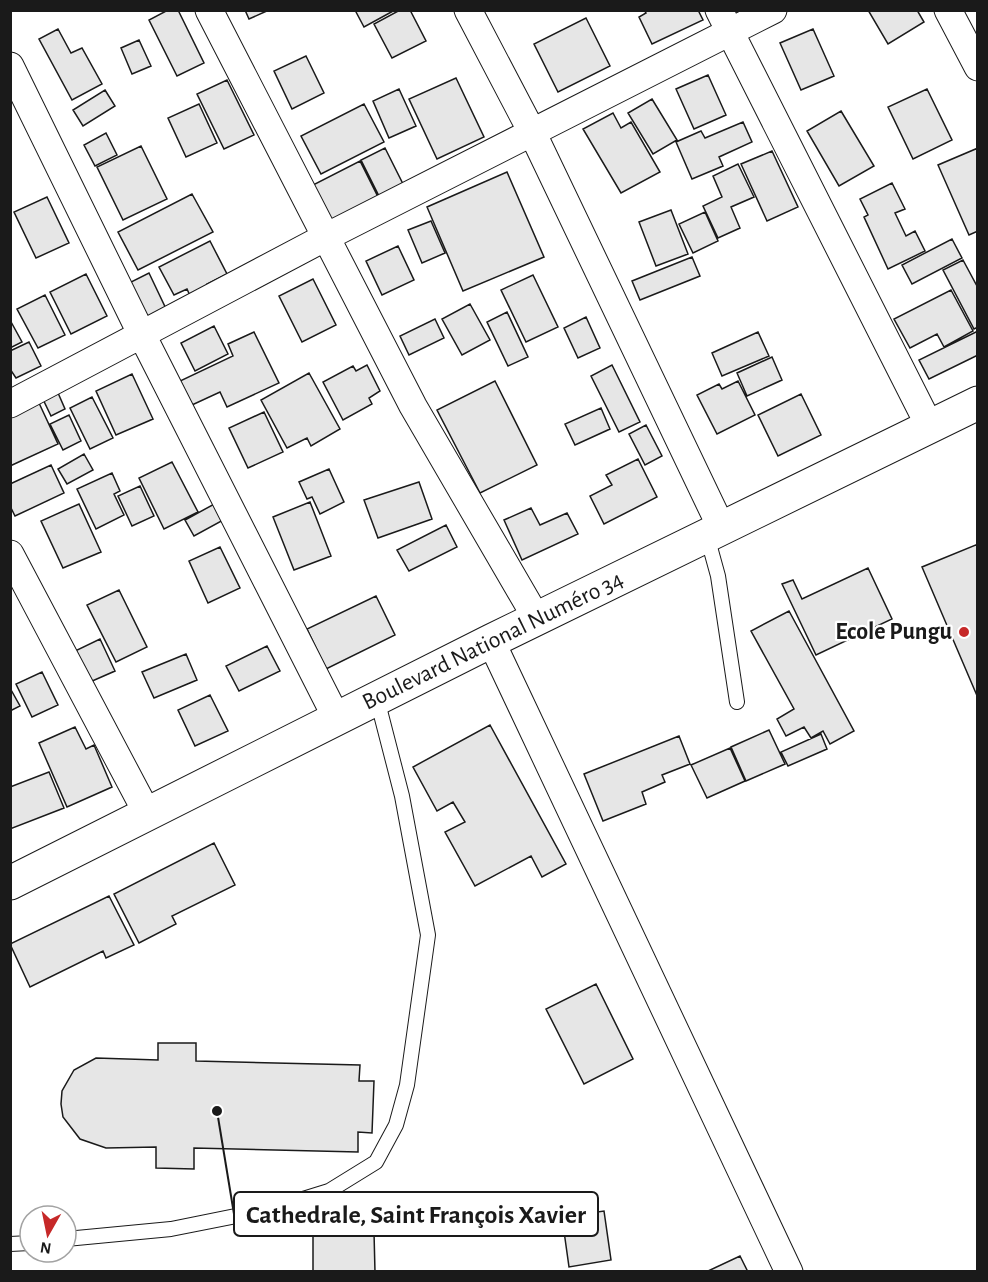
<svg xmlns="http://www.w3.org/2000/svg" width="988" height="1282" font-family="'Alegreya Sans',sans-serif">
	<rect width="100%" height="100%" fill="#fff"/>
	<path fill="#e6e6e6" stroke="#1a1a1a" stroke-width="1.5" d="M 168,10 L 178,10 L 204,63 L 177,76 L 149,20 Z
		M 245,10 L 269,10 L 249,19 Z
		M 355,10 L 395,10 L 364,27 Z
		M 400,10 L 410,10 L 426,41 L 392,58 L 374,24 Z
		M 644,10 L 698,10 L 703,20 L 652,44 L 639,17 L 646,13 Z
		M 868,10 L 917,10 L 924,22 L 888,44 Z
		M 586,18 L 610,66 L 558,92 L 534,44 Z
		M 58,29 L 71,53 L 82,48 L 102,84 L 72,100 L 39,39 Z
		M 813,29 L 834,76 L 801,90 L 780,43 Z
		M 139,40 L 151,66 L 132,74 L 121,48 Z
		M 306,56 L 324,93 L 292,109 L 274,71 Z
		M 708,75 L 726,115 L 694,129 L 676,89 Z
		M 456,78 L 484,137 L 437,159 L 409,99 Z
		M 227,80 L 254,135 L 224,149 L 197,94 Z
		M 399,89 L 416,126 L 389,138 L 373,101 Z
		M 927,89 L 952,140 L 913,159 L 888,107 Z
		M 105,90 L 115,106 L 83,126 L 73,110 Z
		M 652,99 L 677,140 L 653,154 L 628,113 Z
		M 199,104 L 217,143 L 186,157 L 168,118 Z
		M 364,104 L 384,142 L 321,174 L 301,136 Z
		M 841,111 L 874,166 L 839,186 L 807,131 Z
		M 613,113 L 621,128 L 631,122 L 660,172 L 621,193 L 583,129 Z
		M 743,122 L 752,142 L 719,157 L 723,166 L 692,179 L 676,142 L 701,131 L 705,138 Z
		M 106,133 L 117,155 L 95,166 L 84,145 Z
		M 141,146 L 167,199 L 123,220 L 97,167 Z
		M 385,148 L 404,186 L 380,198 L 361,160 Z
		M 978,148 L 978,231 L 969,235 L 938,165 Z
		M 772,151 L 798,207 L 767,221 L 741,164 Z
		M 360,161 L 379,199 L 330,224 L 311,186 Z
		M 738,164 L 754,197 L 731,207 L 740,228 L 718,238 L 703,206 L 722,197 L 713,176 Z
		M 507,172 L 544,257 L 463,291 L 427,207 Z
		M 892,183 L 905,209 L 895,213 L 906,236 L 915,231 L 925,251 L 888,269 L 864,217 L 868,215 L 860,199 Z
		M 192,194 L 213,232 L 138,270 L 118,232 Z
		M 47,197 L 69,243 L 36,258 L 14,212 Z
		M 671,210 L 688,254 L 656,266 L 639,222 Z
		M 705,212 L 718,241 L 693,253 L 679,224 Z
		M 431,221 L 445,253 L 422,263 L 408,230 Z
		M 952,239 L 962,258 L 912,284 L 902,265 Z
		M 210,241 L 227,274 L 207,284 L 209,288 L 191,298 L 187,289 L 174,295 L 159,267 Z
		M 398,246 L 414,280 L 382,295 L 366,261 Z
		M 692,257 L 700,276 L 640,300 L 632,281 Z
		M 963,260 L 978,288 L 978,327 L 974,329 L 943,270 Z
		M 149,273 L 168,313 L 146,324 L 127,284 Z
		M 86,274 L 107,316 L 71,334 L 50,292 Z
		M 533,275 L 558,327 L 526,342 L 501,290 Z
		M 313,279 L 336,325 L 302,342 L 279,296 Z
		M 951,290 L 973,331 L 944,347 L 937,334 L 910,348 L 894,319 Z
		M 45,295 L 65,335 L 38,348 L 17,309 Z
		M 470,304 L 490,340 L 462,355 L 442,319 Z
		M 507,312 L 528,357 L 508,366 L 487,322 Z
		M 586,317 L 600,348 L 578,358 L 564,328 Z
		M 435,319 L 444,338 L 409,355 L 400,336 Z
		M 10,320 L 22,342 L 10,348 Z
		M 214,326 L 228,354 L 195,371 L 181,343 Z
		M 978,331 L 978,355 L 929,379 L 919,360 Z
		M 254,332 L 279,383 L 227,407 L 220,392 L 192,405 L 180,381 L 233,356 L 228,344 Z
		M 758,332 L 769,356 L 722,376 L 712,353 Z
		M 29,342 L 41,366 L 16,378 L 10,369 L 10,351 Z
		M 772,357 L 782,380 L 747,396 L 737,373 Z
		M 367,365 L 380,391 L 369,398 L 372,404 L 343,420 L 323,382 L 353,366 L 356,371 Z
		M 612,365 L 640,422 L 619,432 L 591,376 Z
		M 309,373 L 340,429 L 311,446 L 307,438 L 287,448 L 261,400 Z
		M 132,374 L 153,419 L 116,435 L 96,391 Z
		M 495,381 L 537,465 L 480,493 L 437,410 Z
		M 738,381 L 755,415 L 717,434 L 697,395 L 719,384 L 722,389 Z
		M 55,386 L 65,409 L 51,416 L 40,393 Z
		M 801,394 L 821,435 L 778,456 L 758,415 Z
		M 92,397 L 113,438 L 90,449 L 70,408 Z
		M 39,403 L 58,444 L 10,466 L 10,415 Z
		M 601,408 L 610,429 L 575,445 L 565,424 Z
		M 264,412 L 283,452 L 248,468 L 229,428 Z
		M 69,415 L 81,441 L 63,450 L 50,424 Z
		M 646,425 L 662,456 L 645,465 L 629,434 Z
		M 84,454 L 93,470 L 67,484 L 58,469 Z
		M 638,459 L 657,497 L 604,524 L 590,496 L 612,485 L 606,475 Z
		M 172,462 L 198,512 L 164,529 L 139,478 Z
		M 51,465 L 64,493 L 15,516 L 10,506 L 10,484 Z
		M 329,469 L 344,502 L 320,514 L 312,497 L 307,499 L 299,482 Z
		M 112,473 L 120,491 L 114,494 L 124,515 L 96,529 L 77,489 Z
		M 419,482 L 432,519 L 378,538 L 364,500 Z
		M 140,486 L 154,516 L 132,526 L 118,496 Z
		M 218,502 L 227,518 L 194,536 L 185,520 Z
		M 310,502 L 331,556 L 294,570 L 273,517 Z
		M 79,504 L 101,552 L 63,568 L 41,521 Z
		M 531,508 L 540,525 L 567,513 L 578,534 L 522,560 L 504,520 Z
		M 446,525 L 457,547 L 409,571 L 397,550 Z
		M 978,544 L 978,698 L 922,567 Z
		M 220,547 L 240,588 L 208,603 L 189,561 Z
		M 868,568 L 892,619 L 816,655 L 782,584 L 793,580 L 802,599 Z
		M 119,590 L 147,647 L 116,662 L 87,605 Z
		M 376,596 L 395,635 L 326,669 L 307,629 Z
		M 789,611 L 854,731 L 830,744 L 823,731 L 811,738 L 804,727 L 786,736 L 777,719 L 794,709 L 751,631 Z
		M 100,639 L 115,671 L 90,682 L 75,651 Z
		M 267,646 L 280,671 L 239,691 L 226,666 Z
		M 186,654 L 197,680 L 154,698 L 142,672 Z
		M 42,672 L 58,705 L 32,717 L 16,684 Z
		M 10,688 L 20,706 L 10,711 Z
		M 210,695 L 228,731 L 195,746 L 178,710 Z
		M 490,725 L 566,864 L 542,877 L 531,856 L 475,886 L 445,832 L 465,822 L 453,802 L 437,811 L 413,767 Z
		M 75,727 L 86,749 L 94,745 L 112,787 L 67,807 L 39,743 Z
		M 769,730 L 785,764 L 746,781 L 731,747 Z
		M 821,734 L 827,749 L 788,766 L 781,752 Z
		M 679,736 L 690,764 L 662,775 L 665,782 L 642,792 L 646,804 L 603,821 L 584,774 Z
		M 730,748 L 745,781 L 707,798 L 691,765 Z
		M 49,772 L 64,808 L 10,829 L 10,787 Z
		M 214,843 L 235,885 L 172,916 L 176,924 L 139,943 L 114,894 Z
		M 109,896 L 134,945 L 106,958 L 103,951 L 30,987 L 10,944 Z
		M 596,984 L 633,1059 L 584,1084 L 546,1009 Z
		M 158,1043 L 196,1043 L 196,1061 L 360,1065 L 359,1081 L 374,1081 L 372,1133 L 358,1132 L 358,1152 L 194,1148 L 194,1169 L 156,1168 L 156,1147 L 106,1148 L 80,1139 L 63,1117 L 61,1104 L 62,1091 L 74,1070 L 96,1058 L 158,1060 Z
		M 604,1211 L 611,1260 L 569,1267 L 562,1217 Z
		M 313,1232 L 374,1232 L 375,1272 L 313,1272 Z
		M 740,1256 L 748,1272 L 706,1272 Z"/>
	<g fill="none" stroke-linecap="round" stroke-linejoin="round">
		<defs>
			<path id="service" d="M 707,536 L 718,576 L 737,702
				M 66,1239 L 171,1229 L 271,1209 L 329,1191 L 376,1162 L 396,1125 L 407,1085 L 428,935 L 402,796 L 377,699
				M 10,1244 L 30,1243"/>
			<path id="minor" d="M 209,10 L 413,406 L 537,619
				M 468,10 L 533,134 L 722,529
				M 719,10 L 930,427
				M 948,10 L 978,67
				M 10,66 L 142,335 L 337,719
				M 10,404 L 324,238 L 773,10
				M 10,554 L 147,813
				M 491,641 L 789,1272"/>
			<path id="secondary" d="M 10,883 L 491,641 L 978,403"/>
		</defs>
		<use href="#service" stroke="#1a1a1a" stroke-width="16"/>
		<use href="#minor" stroke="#1a1a1a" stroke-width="29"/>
		<use href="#secondary" stroke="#1a1a1a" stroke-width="35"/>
		<use href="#service" stroke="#fff" stroke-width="14"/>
		<use href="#minor" stroke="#fff" stroke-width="27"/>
		<use href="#secondary" stroke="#fff" stroke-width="33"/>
	</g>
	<circle fill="#c62828" stroke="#fff" stroke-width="2" cx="964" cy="632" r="6"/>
	<g text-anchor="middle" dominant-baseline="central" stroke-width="4.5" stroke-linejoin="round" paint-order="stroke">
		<g font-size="24" font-weight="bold" fill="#1a1a1a" stroke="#fff" text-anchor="end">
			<text x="952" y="632">Ecole Pungu</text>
		</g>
		<g font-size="24" fill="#1a1a1a" stroke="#fff">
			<text transform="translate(493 641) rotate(-26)">Boulevard National Numéro 34</text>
		</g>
	</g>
	<path fill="none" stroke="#1a1a1a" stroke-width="2" d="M217 1111L234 1214"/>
	<circle fill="#1a1a1a" stroke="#fff" stroke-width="2" cx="217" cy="1111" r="6"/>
	<rect fill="#fff" stroke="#1a1a1a" stroke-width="2" x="234" y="1192" width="364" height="44" rx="6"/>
	<g font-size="26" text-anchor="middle" font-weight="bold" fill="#1a1a1a">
		<text x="416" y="1223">Cathedrale, Saint François Xavier</text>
	</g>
	<rect width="988" height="1282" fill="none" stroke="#1a1a1a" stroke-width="24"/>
	<g transform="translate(48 1234) rotate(189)"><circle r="28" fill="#ffffff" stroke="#a3a3a3" stroke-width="1.5"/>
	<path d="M0-4.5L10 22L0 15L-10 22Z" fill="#c62828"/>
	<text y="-9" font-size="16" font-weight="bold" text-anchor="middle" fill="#1a1a1a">N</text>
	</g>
</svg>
